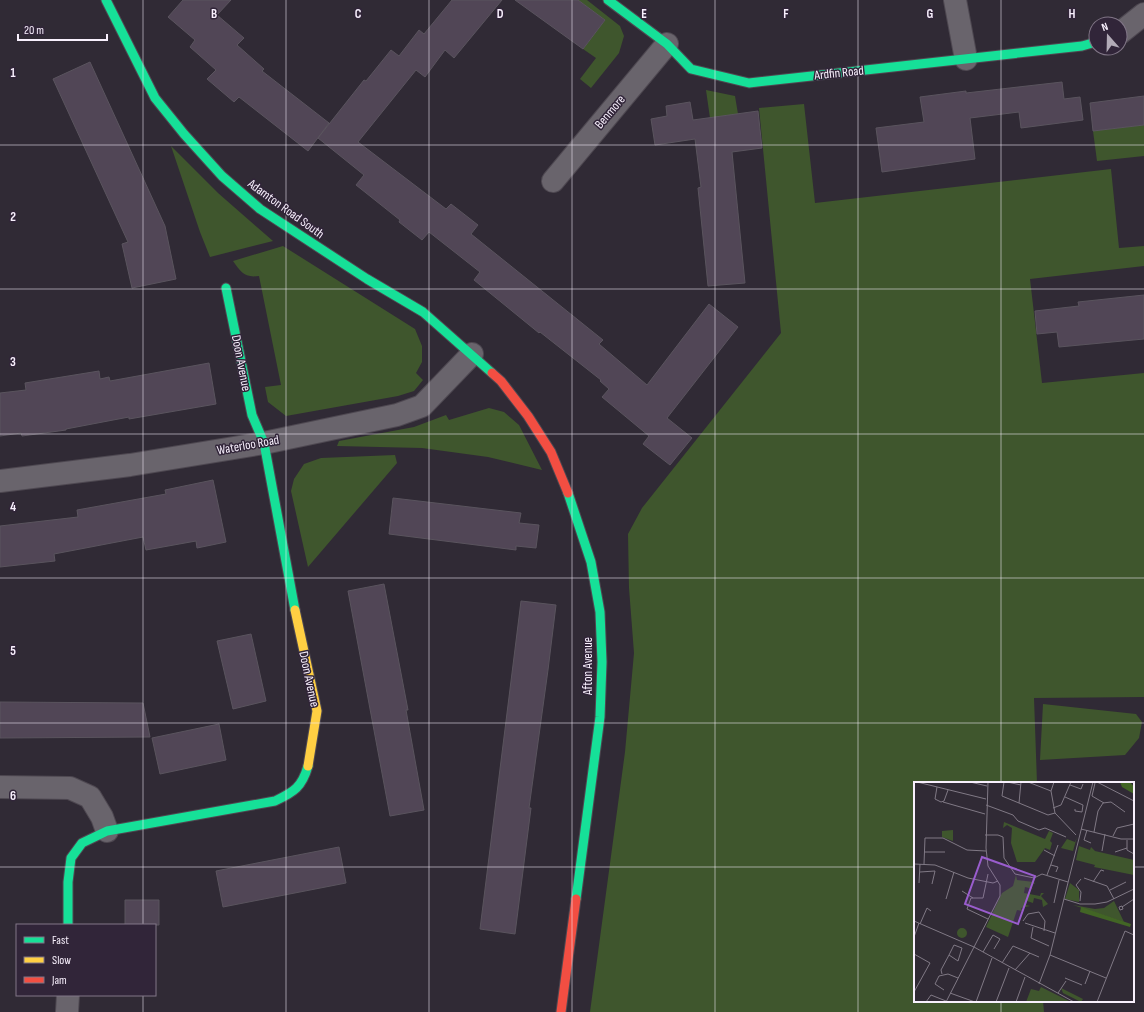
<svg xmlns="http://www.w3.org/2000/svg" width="1144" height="1012" font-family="'Sofia Sans Condensed',sans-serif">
	<rect width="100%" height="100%" fill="#302a35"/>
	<path fill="#3f562d" d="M 578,0 L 587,0 L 620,26 L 624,36 L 619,53 L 591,88 L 580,79 L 596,58 L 583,49 L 605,20 Z
		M 706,90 L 735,96 L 738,114 L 710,118 Z
		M 804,104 L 815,203 L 1111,169 L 1119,248 L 1144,246 L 1144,266 L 1030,279 L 1042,383 L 1144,373 L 1144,697 L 1034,698 L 1037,783 L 915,783 L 915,1001 L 1043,1001 L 1044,1012 L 590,1012 L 625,752 L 634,653 L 629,588 L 628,534 L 642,508 L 781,333 L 759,108 Z
		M 1144,125 L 1144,156 L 1097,161 L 1093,131 Z
		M 171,146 L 218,193 L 273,241 L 210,257 L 200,232 Z
		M 283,246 L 415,329 L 422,346 L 422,362 L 416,373 L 423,380 L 414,391 L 398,396 L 286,416 L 268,402 L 265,387 L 281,385 L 259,276 C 244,278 241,272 233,261 Z
		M 489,408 L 504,412 L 519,425 L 542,470 L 488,457 L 422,448 L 337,446 L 339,441 L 414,427 L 446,415 L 449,420 Z
		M 395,455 L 397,463 L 308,567 L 291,491 L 294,479 L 304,464 L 321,458 Z
		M 1043,704 L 1136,714 L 1142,722 L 1139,738 L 1125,755 L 1040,760 Z"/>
	<path fill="#514656" stroke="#5a545e" d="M 183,0 L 231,0 L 217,15 L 244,38 L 237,45 L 264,69 L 262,71 L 329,123 L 308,151 L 239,97 L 234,102 L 207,79 L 216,70 L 190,47 L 195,40 L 168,17 Z
		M 452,0 L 502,0 L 454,58 L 445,50 L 425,77 L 416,70 L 358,142 L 446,209 L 451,204 L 478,225 L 471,234 L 603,340 L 599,344 L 647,385 L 709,304 L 738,327 L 667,418 L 692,438 L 670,465 L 643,444 L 649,436 L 602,397 L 609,389 L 600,381 L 601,380 L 540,332 L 539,333 L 474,280 L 480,272 L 429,232 L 422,240 L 399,222 L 400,220 L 356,185 L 364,175 L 318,138 L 364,80 L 366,81 L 391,50 L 399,56 L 419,30 L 424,34 Z
		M 515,0 L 578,0 L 605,20 L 583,49 Z
		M 90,62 L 165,226 L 176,279 L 132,288 L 122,244 L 128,242 L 53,79 Z
		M 1062,82 L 1064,99 L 1080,97 L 1083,120 L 1021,128 L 1019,112 L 970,118 L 975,159 L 882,172 L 876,128 L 924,122 L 920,97 L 966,91 L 966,93 Z
		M 1144,96 L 1144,125 L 1093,131 L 1090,103 Z
		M 690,102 L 693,120 L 758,111 L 762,148 L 732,152 L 745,283 L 708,286 L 698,188 L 701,187 L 695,139 L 655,145 L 651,119 L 667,116 L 666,106 Z
		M 1144,295 L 1144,339 L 1059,347 L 1057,332 L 1037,334 L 1035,311 L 1079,306 L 1078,302 Z
		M 209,363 L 216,404 L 129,419 L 129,417 L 66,429 L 66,430 L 22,436 L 21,433 L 0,436 L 0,393 L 26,390 L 25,383 L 99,371 L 100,379 L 109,377 L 110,381 Z
		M 213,480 L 226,542 L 197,548 L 196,541 L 146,550 L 143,537 L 54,554 L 55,561 L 0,567 L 0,526 L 78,517 L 77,510 L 166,494 L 165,490 Z
		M 393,498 L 521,513 L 519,523 L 539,525 L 536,548 L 516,546 L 516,550 L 389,534 Z
		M 384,584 L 408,710 L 406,710 L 424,810 L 390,816 L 348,591 Z
		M 521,601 L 556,605 L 548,670 L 529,808 L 531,808 L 515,934 L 480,929 Z
		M 251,634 L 266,701 L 233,709 L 217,641 Z
		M 0,702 L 143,703 L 150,737 L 0,738 Z
		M 219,724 L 226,760 L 160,774 L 152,738 Z
		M 339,847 L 346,883 L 223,907 L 216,871 Z
		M 125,900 L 159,900 L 159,925 L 125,925 Z"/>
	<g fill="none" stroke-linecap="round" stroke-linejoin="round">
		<defs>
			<path id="street" d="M 955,0 L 966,59
				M 1120,33 L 1144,14
				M 553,181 L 667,44
				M 0,481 L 130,465 L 264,443 L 397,415 L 422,406 L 472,354
				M 0,787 L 70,788 L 90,797 L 102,817 L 107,831
				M 67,1012 L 68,995"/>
			<path id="fast" d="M 106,0 L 155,98 L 184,134 L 222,176 L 260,209 L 367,279 L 423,312 L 492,373
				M 608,0 L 667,44 L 691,69 L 749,83 L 1082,46 L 1096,42
				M 226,288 L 252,415 L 264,443 L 295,610
				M 568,493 L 591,562 L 600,612 L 602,662 L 600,717 L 576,899
				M 68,925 L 68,882 L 71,858 L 82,843 L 107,831 L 275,801 C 294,792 302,787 308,766"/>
			<path id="slow" d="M 295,610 L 317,711 L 308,766"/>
			<path id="jam" d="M 492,373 L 501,381 L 528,416 L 551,452 L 568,493
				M 561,1012 L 576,899"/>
		</defs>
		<use href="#street" stroke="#4e4851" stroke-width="24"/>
		<use href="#fast" stroke="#4e4851" stroke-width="11"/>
		<use href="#slow" stroke="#4e4851" stroke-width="11"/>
		<use href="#jam" stroke="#4e4851" stroke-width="11"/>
		<use href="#street" stroke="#69646c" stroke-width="22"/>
		<use href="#fast" stroke="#16e098" stroke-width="9"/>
		<use href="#slow" stroke="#ffcf43" stroke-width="9"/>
		<use href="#jam" stroke="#f24e42" stroke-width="9"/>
	</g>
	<path fill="none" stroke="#f8f0fd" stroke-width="1" stroke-opacity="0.55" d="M 143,0 L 143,925M 286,0 L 286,1012M 429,0 L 429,1012M 572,0 L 572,1012M 715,0 L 715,1012M 858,0 L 858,1012M 1001,0 L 1001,783M 0,145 L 1144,145M 0,289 L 1144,289M 0,434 L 1144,434M 0,578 L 1144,578M 0,723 L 1144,723M 0,867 L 915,867M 1133,867 L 1144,867M 143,995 L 143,1012M 1001,1001 L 1001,1012"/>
	<g text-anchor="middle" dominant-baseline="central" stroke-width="3" stroke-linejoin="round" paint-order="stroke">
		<g font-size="13" fill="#f8f0fd" stroke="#312539">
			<text transform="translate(839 73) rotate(-6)">Ardfin Road</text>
			<text transform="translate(610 112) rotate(-50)">Benmore</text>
			<text transform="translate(286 209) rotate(36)">Adamton Road South</text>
			<text transform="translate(241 363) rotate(79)">Doon Avenue</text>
			<text transform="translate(248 445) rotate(-10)">Waterloo Road</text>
			<text transform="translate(588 666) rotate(-90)">Afton Avenue</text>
			<text transform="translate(309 679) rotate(78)">Doon Avenue</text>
		</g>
	</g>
	<g transform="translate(914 782)">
		<rect width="220" height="220" fill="#302a35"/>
		<path d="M 90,40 L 131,57 L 135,49 L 139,51 L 136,59 L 138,61 L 136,68 L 131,66 L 121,80 L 103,80 L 97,61 L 98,46 L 93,43 L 89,46 ZM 39,48 L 39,59 L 28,55 L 28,49 ZM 163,55 L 159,69 L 147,66 L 153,57 L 161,60 ZM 165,64 L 176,68 L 177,65 L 181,69 L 220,78 L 220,93 L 180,85 L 181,83 L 162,78 ZM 102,93 L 103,98 L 120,100 L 121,102 L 117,101 L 116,105 L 119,107 L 111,105 L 110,111 L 126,114 L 127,111 L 130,111 L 127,114 L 134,122 L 129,125 L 128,118 L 120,116 L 119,121 L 113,119 L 112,123 L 116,124 L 107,126 L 108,129 L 103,128 L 94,155 L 72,145 L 88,111 L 99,104 ZM 156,101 L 165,108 L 165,120 L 151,117 ZM 200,119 L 210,140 L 159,123 L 181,127 L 190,126 ZM43 151a5 5 0 1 1 10 0a5 5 0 1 1-10 0ZM 127,205 L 157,220 L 112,220 L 117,207 L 125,209 ZM 147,206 L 169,217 L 167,220 L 149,211 Z" fill="#3f562d"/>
		<path d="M 206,0 L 216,0 L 220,5 L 220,12 L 208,5 ZM 167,125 L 217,142 L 216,145 L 166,130 Z" fill="#426525"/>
		<path fill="none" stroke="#807985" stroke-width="1" d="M 3,0 L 72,17M 56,0 L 73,4M 90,0 L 88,14 L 134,33 L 141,31M 93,0 L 107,3M 114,0 L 137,9M 140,0 L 137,9 L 141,31 L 162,53M 183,0 L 220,19M 181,1 L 178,14 L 190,21M 156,3 L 167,7 L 169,2M 23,5 L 21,17 L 27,20 L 30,19 L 34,8M 151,15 L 169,23 L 168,30 L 161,29 L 161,27M 29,20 L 71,32M 105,21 L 107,0M 72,23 L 99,33 L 104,39 L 125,48 L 131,46 L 152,55M 139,26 L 147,23 L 157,0M 167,47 L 207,57 L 220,57M 173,48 L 170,58 L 177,61M 180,50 L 184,29 L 189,21 L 197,20 L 211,30M 71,53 L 84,53 L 89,55 L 90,76 L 101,92 L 120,96 L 128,92 L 154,100M 199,54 L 203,46 L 220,42M 213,58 L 213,68 L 220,72M 130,68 L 141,74M 188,69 L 191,52M 10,70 L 31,70M 201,70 L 213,66M 0,82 L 21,83 L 54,96 L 79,101 L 84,99M 10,82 L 11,56 L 29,56 L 53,68 L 72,69M 137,83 L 144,85 L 142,90M 6,90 L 21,89 L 18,102M 74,92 L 69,116 L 57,116 L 53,127 L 74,137M 133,93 L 144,63M 170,96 L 193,104 L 200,117M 179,100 L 187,88 L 190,89M 5,101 L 6,82M 196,108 L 212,100M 48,109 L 59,116M 32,117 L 40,90M 150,117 L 166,122 L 181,122 L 193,120 L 220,107M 166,119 L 167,110 L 162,103 L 167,97M 140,121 L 145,98M 208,124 L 209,127 L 206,128 L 205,125 ZM 208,125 L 220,117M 0,139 L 60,165 L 160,220M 109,139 L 114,132 L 125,130 L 131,139 L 130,149M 111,141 L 141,151M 6,142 L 13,126 L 17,129M 119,145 L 117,156 L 135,164M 0,155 L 5,141M 69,170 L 79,153 L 86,157 L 80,167M 0,172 L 16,181 L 0,210M 136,173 L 192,196M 88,181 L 99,164 L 125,175M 101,188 L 116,171M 28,192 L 27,188 L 35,173 L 40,163 L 48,166 L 44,179 L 35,173M 151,196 L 168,203M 125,202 L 136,173 L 179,0M 171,202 L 176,189M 30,208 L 21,202 L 25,194 L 34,192 L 44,196M 36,211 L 61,220M 144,211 L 152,199M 12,220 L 17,213 L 32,219M 32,220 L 86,114 L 86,103 L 74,84 L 72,66 L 74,0M 62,220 L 78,176M 82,220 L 95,186M 102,220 L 111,195M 183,220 L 211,149 L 220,153"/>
		<path fill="#9a5dce" fill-opacity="0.15" stroke="#9a5dce" stroke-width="2" d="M 68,75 L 121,94 L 104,142 L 51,122 Z"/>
		<rect width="220" height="220" fill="none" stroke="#f8f0fd" stroke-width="2"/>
	</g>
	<g font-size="13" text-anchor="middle" font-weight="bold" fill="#f8f0fd" stroke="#312539" stroke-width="3" stroke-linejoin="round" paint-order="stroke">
		<text x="214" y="18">B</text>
		<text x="358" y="18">C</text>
		<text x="500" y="18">D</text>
		<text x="644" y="18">E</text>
		<text x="786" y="18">F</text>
		<text x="930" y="18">G</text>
		<text x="1072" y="18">H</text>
		<text x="13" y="77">1</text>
		<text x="13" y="221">2</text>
		<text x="13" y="366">3</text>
		<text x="13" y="511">4</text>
		<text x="13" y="655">5</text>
		<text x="13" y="800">6</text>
	</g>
	<rect x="16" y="924" width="140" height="72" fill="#312539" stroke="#817687"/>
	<rect x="24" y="937" width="20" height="6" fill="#16e098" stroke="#817687"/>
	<text x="52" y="944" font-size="12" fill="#f8f0fd">Fast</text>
	<rect x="24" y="957" width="20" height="6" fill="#ffcf43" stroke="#817687"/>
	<text x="52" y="964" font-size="12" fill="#f8f0fd">Slow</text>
	<rect x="24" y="977" width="20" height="6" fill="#f24e42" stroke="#817687"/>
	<text x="52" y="984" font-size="12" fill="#f8f0fd">Jam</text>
	<g transform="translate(1108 36) rotate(340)"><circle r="19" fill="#312539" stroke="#817687"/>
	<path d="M0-3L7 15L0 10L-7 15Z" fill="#b2abb7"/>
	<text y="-6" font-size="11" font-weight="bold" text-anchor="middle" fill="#f8f0fd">N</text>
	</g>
	<path d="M18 34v6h89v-6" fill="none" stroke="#f8f0fd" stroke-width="2"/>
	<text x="24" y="34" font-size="12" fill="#f8f0fd" stroke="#312539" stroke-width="3" paint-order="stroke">20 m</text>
</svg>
